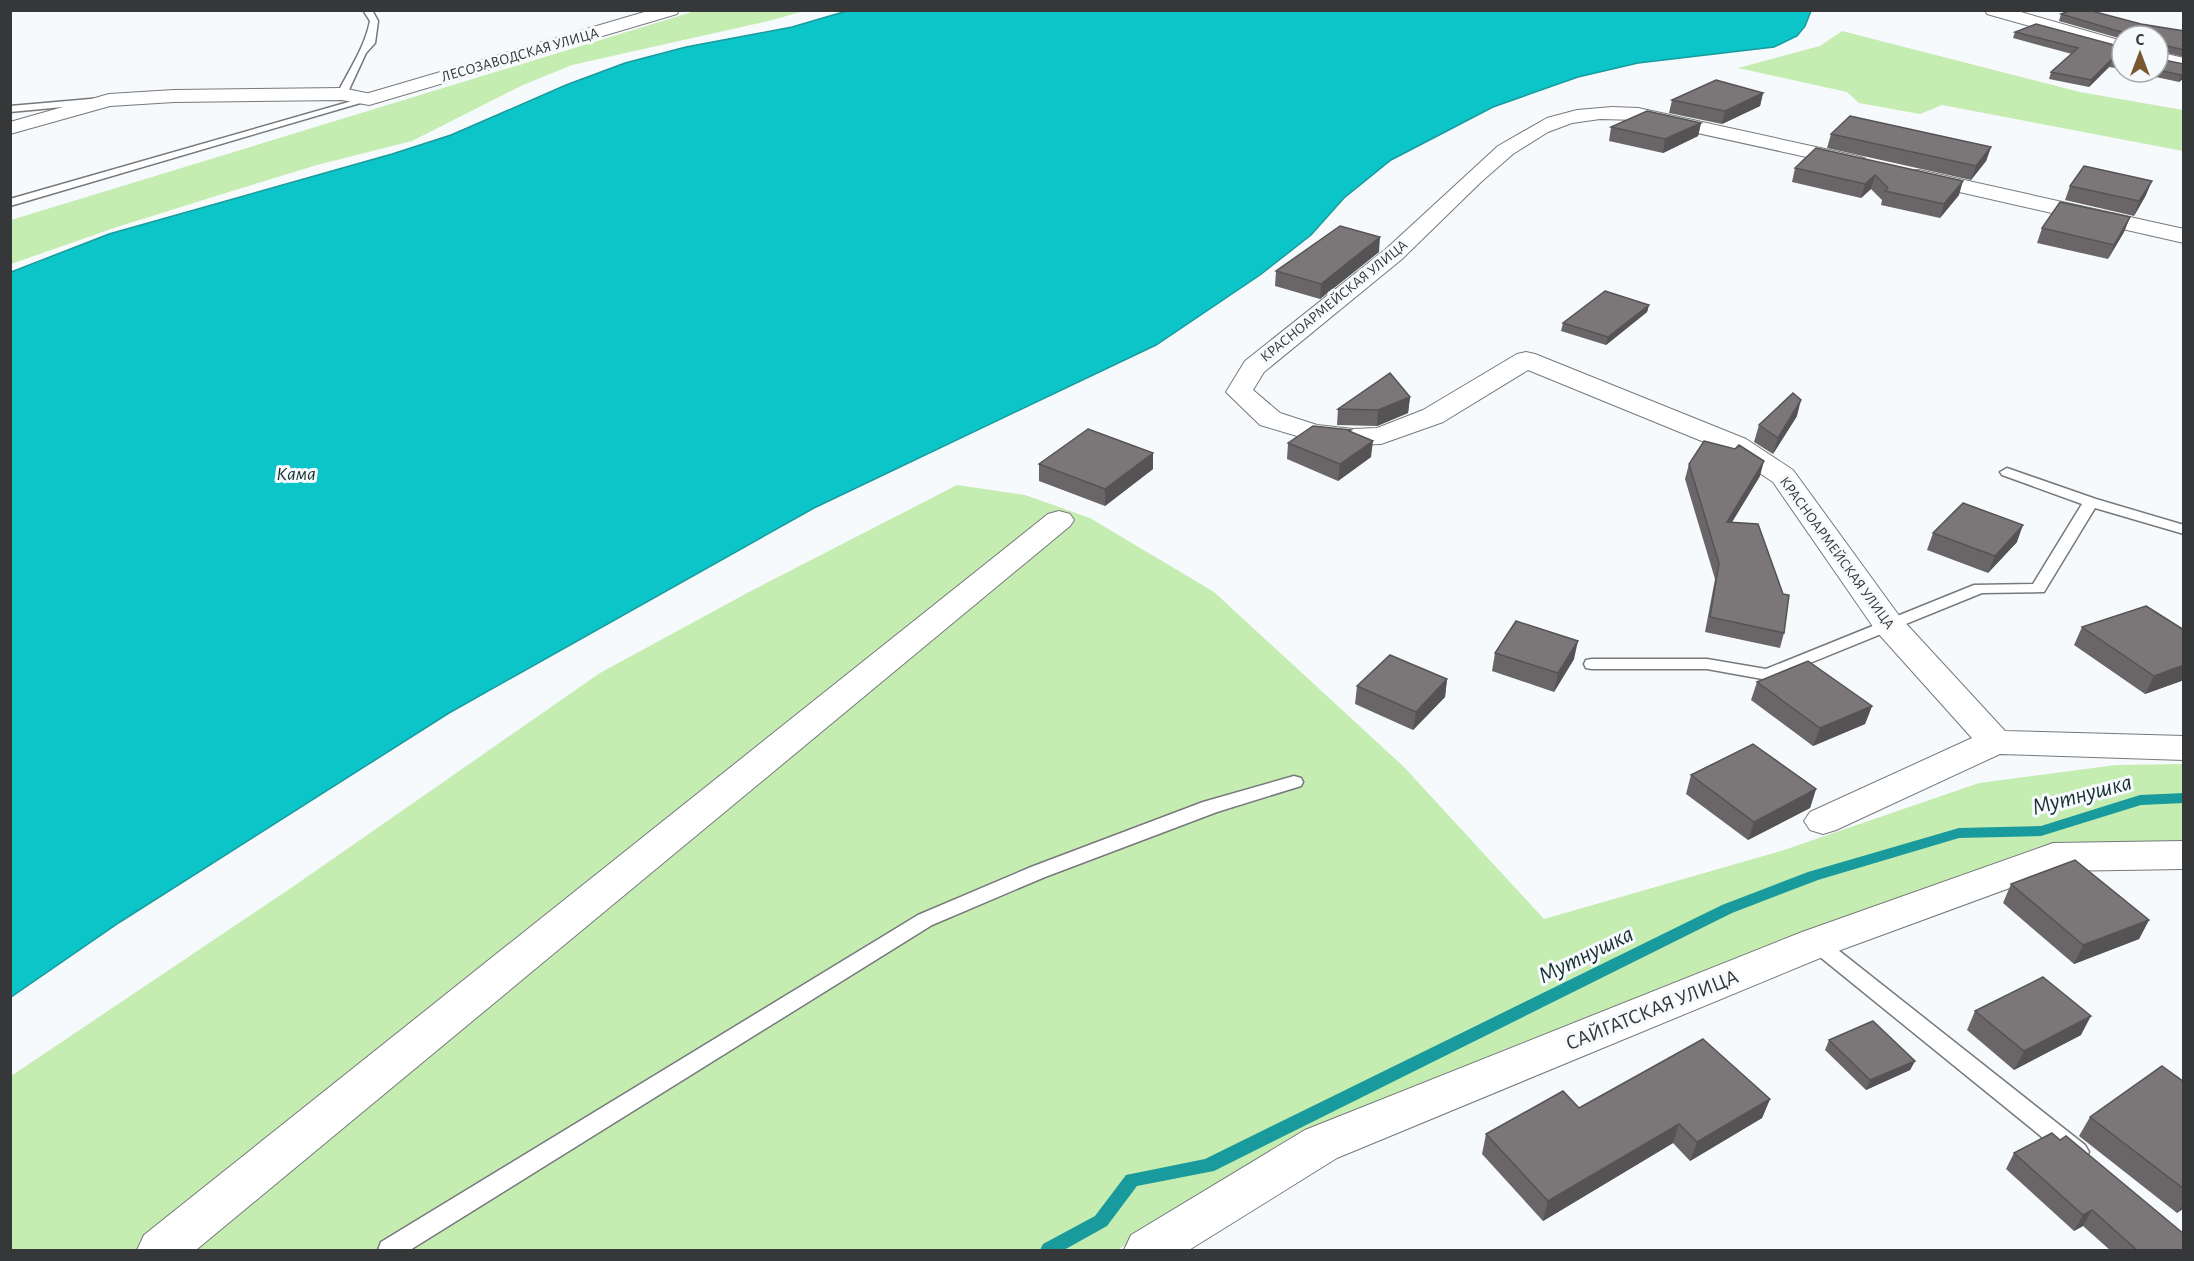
<svg xmlns="http://www.w3.org/2000/svg" width="2194" height="1261" font-family="'Alegreya Sans',sans-serif">
	<rect width="100%" height="100%" fill="#f6fafd"/>
	<path fill="#c5ecb1" d="M 695,11 L 804,11 L 769,21 L 572,65 L 523,85 L 412,141 L 317,165 L 232,191 L 117,227 L 11,264 L 11,220 Z
		M 1842,31 L 2080,92 L 2183,110 L 2183,151 L 1942,105 L 1920,114 L 1859,103 L 1847,92 L 1738,68 L 1820,46 Z
		M 957,485 L 1025,495 L 1090,518 L 1214,592 L 1404,767 L 1544,919 L 1784,850 L 1979,783 L 2116,765 L 2183,764 L 2183,844 L 2044,846 L 1783,939 L 1302,1140 L 1117,1250 L 11,1250 L 11,1076 L 291,888 L 600,673 L 749,592 Z"/>
	<path fill="#0cc5c8" stroke="#199a9d" stroke-width="1.5" d="M 850,10 L 1811,11 L 1805,26 L 1797,36 L 1774,47 L 1638,63 L 1578,77 L 1493,107 L 1391,160 L 1344,198 L 1311,235 L 1260,275 L 1156,345 L 814,508 L 449,713 L 120,922 L 11,997 L 11,272 L 109,234 L 392,154 L 451,135 L 566,85 L 625,63 L 686,47 L 792,27 Z"/>
	<g fill="none" stroke-linecap="round" stroke-linejoin="round">
		<path fill="#199a9d" fill-rule="evenodd" d="M 2184,793 L 2184,803 L 2141,805 L 2041,836 L 1959,838 L 1818,880 L 1732,913 L 1214,1171 L 1137,1186 L 1107,1226 L 1064,1250 L 1040,1250 L 1043,1244 L 1095,1216 L 1126,1175 L 1205,1159 L 1722,905 L 1808,872 L 1959,828 L 2041,826 L 2140,795 Z"/>
		<defs>
			<path id="lane" d="M 363,10 L 372,10 L 378,21 L 375,43 L 366,53 L 347,94 L 339,96 L 337,94 C 349,70 365,47 370,21 Z
				M 366,97 L 374,99 L 10,206 L 10,199 Z
				M 102,98 L 105,99 L 105,103 L 10,112 L 10,106 Z
				M 2007,468 L 2096,499 L 2184,525 L 2184,534 L 2095,508 L 2044,592 L 1982,593 L 1768,680 L 1707,669 L 1592,669 L 1586,668 L 1584,664 L 1586,660 L 1592,659 L 1707,659 L 1766,669 L 1974,585 L 2033,584 L 2082,504 L 2002,475 L 2000,472 Z
				M 1294,776 L 1301,778 L 1303,782 L 1301,786 L 1217,812 L 1045,877 L 932,925 L 410,1250 L 378,1250 L 381,1242 L 918,915 L 1031,867 L 1203,802 Z
				M 1816,935 L 1823,938 L 2085,1145 L 2089,1152 L 2085,1159 L 2077,1162 L 2069,1159 L 1809,948 L 1806,943 L 1809,938 Z"/>
			<path id="street" d="M 1985,10 L 2014,10 L 2122,41 L 2122,52 L 1987,14 Z
				M 2158,52 L 2184,58 L 2184,69 L 2158,64 Z
				M 342,88 L 376,95 L 379,99 L 376,103 L 369,105 L 342,100 L 174,102 L 110,106 L 10,134 L 10,122 L 109,94 L 174,90 Z
				M 1612,107 L 1638,108 L 1857,156 L 1864,158 L 1868,162 L 1864,166 L 1857,168 L 1638,120 L 1600,119 L 1572,123 L 1548,132 L 1513,154 L 1481,182 L 1402,259 L 1264,372 L 1253,390 L 1280,413 L 1317,425 L 1353,429 L 1377,428 L 1423,410 L 1517,354 L 1526,352 L 1535,354 L 1746,439 L 1793,470 L 1900,617 L 2005,731 L 2184,736 L 2184,760 L 2000,754 L 1836,830 L 1823,834 L 1810,830 L 1804,821 L 1810,812 L 1972,738 L 1876,631 L 1773,482 L 1726,451 L 1528,370 L 1443,422 L 1381,444 L 1353,445 L 1314,441 L 1260,425 L 1226,392 L 1245,361 L 1386,249 L 1498,146 L 1547,118 L 1577,110 Z
				M 1919,170 L 2184,229 L 2184,243 L 1911,181 L 1908,176 L 1911,171 Z
				M 1059,511 L 1070,514 L 1074,520 L 1070,526 L 196,1250 L 137,1250 L 144,1235 L 1048,514 Z
				M 2184,841 L 2184,869 L 2056,871 L 1830,954 L 1337,1158 L 1189,1250 L 1124,1250 L 1131,1235 L 1305,1130 L 1802,932 L 2053,843 Z"/>
			<path id="secondary" d="M 651,10 L 679,10 L 677,14 L 376,103 L 362,103 L 359,99 L 362,95 Z"/>
		</defs>
		<use href="#lane" stroke="#76797c" stroke-width="3"/>
		<use href="#street" stroke="#76797c" stroke-width="2"/>
		<use href="#secondary" stroke="#76797c" stroke-width="2"/>
		<use href="#lane" fill="#fff" fill-rule="evenodd"/>
		<use href="#street" fill="#fff" fill-rule="evenodd"/>
		<use href="#secondary" fill="#fff" fill-rule="evenodd"/>
	</g>
	<path fill="#6a6668" d="M 2061,14 L 2141,24 L 2184,31 L 2184,57 L 2159,51 L 2159,59 L 2184,64 L 2184,78 L 2179,82 L 2133,72 L 2158,72 L 2158,36 L 2122,36 L 2122,39 L 2059,21 Z
		M 2015,32 L 2122,47 L 2122,69 L 2109,67 L 2089,87 L 2049,79 L 2051,72 L 2072,54 L 2013,38 Z
		M 1763,93 L 1760,106 L 1722,124 L 1669,113 L 1672,100 Z
		M 1701,123 L 1698,136 L 1663,153 L 1609,141 L 1611,127 Z
		M 1831,134 L 1991,147 L 1986,161 L 1971,180 L 1827,148 Z
		M 1816,148 L 1959,195 L 1940,218 L 1881,205 L 1882,200 L 1871,189 L 1861,198 L 1792,182 L 1795,168 Z
		M 2070,186 L 2146,195 L 2134,216 L 2065,200 Z
		M 2130,217 L 2124,232 L 2108,259 L 2037,243 L 2042,228 Z
		M 1379,252 L 1320,299 L 1275,286 L 1276,271 Z
		M 1649,305 L 1647,312 L 1606,345 L 1561,331 L 1563,323 Z
		M 1410,397 L 1408,413 L 1377,426 L 1337,425 L 1338,409 Z
		M 1797,416 L 1773,454 L 1754,442 L 1759,425 Z
		M 1351,430 L 1351,432 L 1371,457 L 1338,481 L 1287,459 L 1288,443 Z
		M 1039,464 L 1153,469 L 1105,506 L 1039,481 Z
		M 1689,464 L 1760,476 L 1732,522 L 1784,633 L 1780,648 L 1705,632 L 1715,579 L 1685,479 Z
		M 1933,533 L 2017,542 L 1988,573 L 1927,550 Z
		M 2082,627 L 2184,630 L 2184,680 L 2145,694 L 2074,645 Z
		M 1495,653 L 1574,659 L 1554,692 L 1492,671 Z
		M 1447,679 L 1445,697 L 1413,730 L 1355,704 L 1357,686 Z
		M 1757,682 L 1872,706 L 1865,724 L 1813,746 L 1751,700 Z
		M 1691,775 L 1816,789 L 1810,808 L 1748,840 L 1686,794 Z
		M 2011,884 L 2149,920 L 2139,939 L 2074,964 L 2003,903 Z
		M 1975,1011 L 2081,1035 L 2014,1070 L 1967,1030 Z
		M 1829,1040 L 1915,1061 L 1910,1070 L 1866,1090 L 1825,1050 Z
		M 2184,1082 L 2184,1208 L 2177,1213 L 2079,1136 L 2090,1117 Z
		M 1770,1099 L 1762,1118 L 1690,1161 L 1673,1143 L 1543,1221 L 1482,1154 L 1486,1134 L 1579,1108 Z
		M 2014,1153 L 2184,1251 L 2111,1251 L 2083,1226 L 2074,1231 L 2006,1169 Z"/>
	<path fill="#565355" d="M 2111,60 L 2109,67 L 2089,87 L 2091,80 Z
		M 2184,74 L 2184,78 L 2179,82 L 2181,75 Z
		M 1763,93 L 1760,106 L 1722,124 L 1725,111 Z
		M 1701,123 L 1698,136 L 1663,153 L 1665,139 Z
		M 1991,147 L 1986,161 L 1971,180 L 1976,166 Z
		M 1875,175 L 1871,189 L 1861,198 L 1865,184 Z
		M 1963,181 L 1959,195 L 1940,218 L 1944,204 Z
		M 2152,181 L 2146,195 L 2134,216 L 2139,201 Z
		M 2130,217 L 2124,232 L 2108,259 L 2114,245 Z
		M 1380,237 L 1379,252 L 1320,299 L 1321,284 Z
		M 1649,305 L 1647,312 L 1606,345 L 1608,337 Z
		M 1410,397 L 1408,413 L 1377,426 L 1378,410 Z
		M 1801,400 L 1797,416 L 1773,454 L 1778,438 Z
		M 1373,441 L 1371,457 L 1338,481 L 1340,464 Z
		M 1153,453 L 1153,469 L 1105,506 L 1105,489 Z
		M 1764,461 L 1760,476 L 1723,537 L 1727,522 Z
		M 2023,525 L 2017,542 L 1988,573 L 1995,556 Z
		M 1578,641 L 1574,659 L 1554,692 L 1558,673 Z
		M 2184,665 L 2184,680 L 2145,694 L 2154,676 Z
		M 1447,679 L 1445,697 L 1413,730 L 1416,712 Z
		M 1872,706 L 1865,724 L 1813,746 L 1820,728 Z
		M 1816,789 L 1810,808 L 1748,840 L 1754,822 Z
		M 2149,920 L 2139,939 L 2074,964 L 2083,945 Z
		M 2091,1016 L 2081,1035 L 2014,1070 L 2024,1051 Z
		M 1915,1061 L 1910,1070 L 1866,1090 L 1870,1080 Z
		M 1770,1099 L 1762,1118 L 1690,1161 L 1697,1142 Z
		M 1679,1124 L 1673,1143 L 1543,1221 L 1548,1201 Z
		M 2184,1203 L 2184,1208 L 2177,1213 Z
		M 2092,1210 L 2083,1226 L 2074,1231 L 2083,1215 Z"/>
	<path fill="#7b7779" stroke="#565355" stroke-width="1.5" d="M 2072,10 L 2088,10 L 2141,24 L 2184,31 L 2184,50 L 2159,44 L 2159,59 L 2184,64 L 2184,74 L 2181,75 L 2158,70 L 2158,36 L 2125,36 L 2125,33 L 2061,14 Z
		M 2036,24 L 2122,47 L 2122,63 L 2111,60 L 2091,80 L 2051,72 L 2078,48 L 2015,32 Z
		M 1716,80 L 1763,93 L 1725,111 L 1672,100 Z
		M 1647,111 L 1701,123 L 1665,139 L 1611,127 Z
		M 1850,116 L 1991,147 L 1976,166 L 1831,134 Z
		M 1816,148 L 1963,181 L 1944,204 L 1885,191 L 1888,188 L 1875,175 L 1865,184 L 1795,168 Z
		M 2084,166 L 2152,181 L 2139,201 L 2070,186 Z
		M 2060,202 L 2130,217 L 2114,245 L 2042,228 Z
		M 1340,226 L 1380,237 L 1321,284 L 1276,271 Z
		M 1605,291 L 1649,305 L 1608,337 L 1563,323 Z
		M 1390,373 L 1410,397 L 1378,410 L 1338,409 Z
		M 1793,393 L 1801,400 L 1778,438 L 1759,425 Z
		M 1313,426 L 1351,430 L 1349,431 L 1373,441 L 1340,464 L 1288,443 Z
		M 1088,429 L 1153,453 L 1105,489 L 1039,464 Z
		M 1704,441 L 1735,449 L 1739,445 L 1764,461 L 1727,522 L 1758,524 L 1783,594 L 1789,595 L 1784,633 L 1710,617 L 1719,563 L 1689,464 Z
		M 1963,503 L 2023,525 L 1995,556 L 1933,533 Z
		M 2146,606 L 2184,630 L 2184,665 L 2154,676 L 2082,627 Z
		M 1516,621 L 1578,641 L 1558,673 L 1495,653 Z
		M 1390,655 L 1447,679 L 1416,712 L 1357,686 Z
		M 1808,661 L 1872,706 L 1820,728 L 1757,682 Z
		M 1753,744 L 1816,789 L 1754,822 L 1691,775 Z
		M 2075,860 L 2149,920 L 2083,945 L 2011,884 Z
		M 2043,977 L 2091,1016 L 2024,1051 L 1975,1011 Z
		M 1873,1021 L 1915,1061 L 1870,1080 L 1829,1040 Z
		M 1703,1039 L 1770,1099 L 1697,1142 L 1679,1124 L 1548,1201 L 1486,1134 L 1563,1091 L 1579,1108 Z
		M 2162,1066 L 2184,1082 L 2184,1189 L 2090,1117 Z
		M 2052,1133 L 2060,1140 L 2066,1136 L 2184,1234 L 2184,1249 L 2182,1251 L 2138,1251 L 2092,1210 L 2083,1215 L 2014,1153 Z"/>
	<g text-anchor="middle" dominant-baseline="central" stroke-width="6" stroke-linejoin="round" paint-order="stroke">
		<g font-size="15" fill="#363738" stroke="#f6fafd">
			<text transform="translate(520 55) rotate(-16)">ЛЕСОЗАВОДСКАЯ УЛИЦА</text>
			<text transform="translate(1334 301) rotate(-39)">КРАСНОАРМЕЙСКАЯ УЛИЦА</text>
			<text transform="translate(1837 553) rotate(54)">КРАСНОАРМЕЙСКАЯ УЛИЦА</text>
		</g>
		<g font-size="20" font-style="italic" fill="#162f2f" stroke="#f6fafd">
			<text x="296" y="474">Кама</text>
		</g>
		<g font-size="21" fill="#363738" stroke="#f6fafd">
			<text transform="translate(1652 1010) rotate(-22)">САЙГАТСКАЯ УЛИЦА</text>
		</g>
		<g font-size="24" font-style="italic" fill="#162f2f" stroke="#f6fafd">
			<text transform="translate(2082 795) rotate(-15)">Мутнушка</text>
			<text transform="translate(1586 955) rotate(-26)">Мутнушка</text>
		</g>
	</g>
	<rect width="2194" height="1261" fill="none" stroke="#363738" stroke-width="24"/>
	<g transform="translate(2140 54)"><circle r="28" fill="#f6fafd" stroke="#a9acae" stroke-width="1.5"/>
	<path d="M0-4.5L10 22L0 15L-10 22Z" fill="#79572f"/>
	<text y="-9" font-size="16" font-weight="bold" text-anchor="middle" fill="#363738">С</text>
	</g>
</svg>
